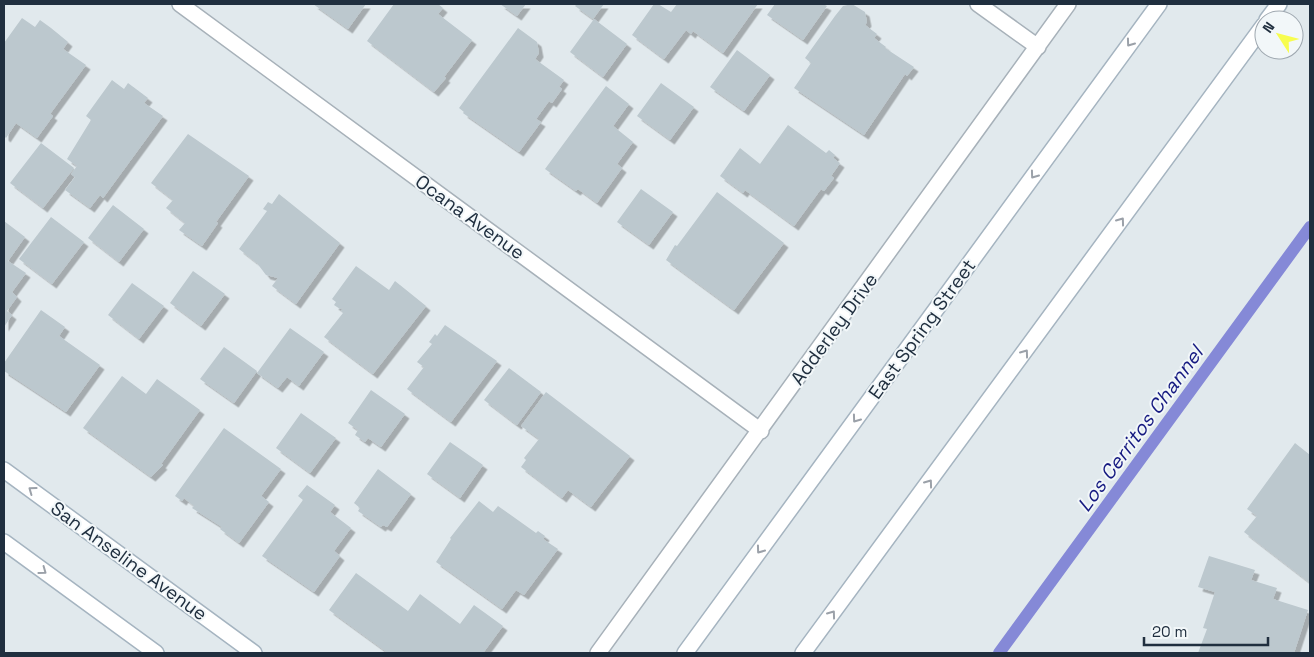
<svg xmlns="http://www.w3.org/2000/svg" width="1314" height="657" font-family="'Space Grotesk',sans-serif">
	<defs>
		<filter id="shadow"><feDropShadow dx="4.5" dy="4.5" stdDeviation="0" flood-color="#0004"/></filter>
	</defs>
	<rect width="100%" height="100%" fill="#e1e9ed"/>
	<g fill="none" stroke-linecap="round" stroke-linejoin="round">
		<path stroke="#8589d7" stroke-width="12" d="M 999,653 L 1310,227"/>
	</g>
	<path fill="#bcc8ce" filter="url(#shadow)" d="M 313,4 L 366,4 L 348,29 Z
		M 394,4 L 438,4 L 443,8 L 438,14 L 472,40 L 444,77 L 446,78 L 434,92 L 367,41 Z
		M 500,4 L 526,4 L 517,16 Z
		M 577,4 L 604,4 L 593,19 L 575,6 Z
		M 654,4 L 658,4 L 671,12 L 677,4 L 758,4 L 723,53 L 693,31 L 691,34 L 686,30 L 664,59 L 632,35 Z
		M 775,4 L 823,4 L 827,6 L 803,40 L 767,15 Z
		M 852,4 L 865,12 L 867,22 L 865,25 L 877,34 L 874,38 L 886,47 L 885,48 L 914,67 L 907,76 L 905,74 L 864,135 L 794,88 L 811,63 L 805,58 L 835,16 L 843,6 Z
		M 22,18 L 35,27 L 40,20 L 51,28 L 68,42 L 63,49 L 86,65 L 50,114 L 53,116 L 37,138 L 16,123 L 6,138 L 4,136 L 4,43 Z
		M 594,19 L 627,44 L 603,77 L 570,52 Z
		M 518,28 L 537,42 L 539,53 L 535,59 L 564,80 L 559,87 L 562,89 L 552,103 L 549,101 L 536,119 L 541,122 L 519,152 L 463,113 L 464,112 L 459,108 Z
		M 737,50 L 770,75 L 744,111 L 710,87 Z
		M 112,80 L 124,89 L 128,83 L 148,98 L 144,103 L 163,116 L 103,198 L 100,195 L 90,208 L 65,190 L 75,177 L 71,174 L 77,166 L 67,159 L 91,120 L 86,116 Z
		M 661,83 L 694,107 L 670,140 L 637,116 Z
		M 606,86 L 629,104 L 613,126 L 633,142 L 617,164 L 622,168 L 597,203 L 578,189 L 576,191 L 545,169 Z
		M 788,125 L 826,153 L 829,150 L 835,155 L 833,158 L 840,163 L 831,176 L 834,178 L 824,191 L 821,189 L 794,226 L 745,190 L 743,193 L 720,176 L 740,148 L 760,164 Z
		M 188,134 L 249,176 L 216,222 L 218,223 L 202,246 L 179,230 L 185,223 L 166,208 L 173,200 L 151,183 Z
		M 41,143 L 74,168 L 43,208 L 10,183 Z
		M 641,189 L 673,212 L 649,245 L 617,222 Z
		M 717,192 L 784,243 L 734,310 L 666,260 L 675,245 L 677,246 Z
		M 279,194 L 340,243 L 296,304 L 272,286 L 278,278 L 266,275 L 257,263 L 239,249 L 267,211 L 263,209 L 268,202 L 272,204 Z
		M 113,205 L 144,229 L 119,262 L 88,238 Z
		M 51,217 L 84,242 L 52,284 L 19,259 Z
		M 4,221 L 25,237 L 8,261 L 26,273 L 12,292 L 17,297 L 7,311 L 12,315 L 4,327 Z
		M 356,266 L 389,290 L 395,281 L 426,306 L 373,374 L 324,337 L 343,313 L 341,311 L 343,308 L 340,309 L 334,305 L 336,302 L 332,299 Z
		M 193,271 L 225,294 L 201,326 L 170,303 Z
		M 132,283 L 164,306 L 139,339 L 108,315 Z
		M 41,310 L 65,327 L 59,336 L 100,365 L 66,412 L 4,371 L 4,363 Z
		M 445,325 L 497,361 L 451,422 L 407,389 L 424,367 L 417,362 L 432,344 L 429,342 L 435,334 L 437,336 Z
		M 290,328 L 324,352 L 299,386 L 287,377 L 278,388 L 257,373 Z
		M 224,347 L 257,371 L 234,403 L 200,379 Z
		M 509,368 L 541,392 L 517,425 L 484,400 Z
		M 122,376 L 146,394 L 157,379 L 200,410 L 161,464 L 163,465 L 151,477 L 83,428 Z
		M 371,390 L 405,414 L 381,447 L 368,438 L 365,442 L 355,435 L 358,430 L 348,423 Z
		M 546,392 L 630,456 L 591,507 L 568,490 L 562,498 L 521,467 L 526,460 L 524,458 L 539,439 L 521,426 Z
		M 301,413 L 336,438 L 310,473 L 276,448 Z
		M 224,428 L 281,469 L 261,496 L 269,502 L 239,543 L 220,529 L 222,527 L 192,508 L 194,506 L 184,498 L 182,501 L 175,496 Z
		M 450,442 L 483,465 L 460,498 L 427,474 Z
		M 1295,443 L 1310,455 L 1310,583 L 1244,532 L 1257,516 L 1247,509 Z
		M 378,469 L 411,494 L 387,527 L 383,525 L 381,527 L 358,511 L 360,508 L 354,503 Z
		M 307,485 L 335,505 L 330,512 L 351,528 L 334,551 L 340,556 L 314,592 L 262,556 L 303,500 L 298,496 Z
		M 479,501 L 493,512 L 498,506 L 536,533 L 538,531 L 545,536 L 543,539 L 558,549 L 524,595 L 516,590 L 502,609 L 436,562 L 451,539 L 450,538 Z
		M 1209,556 L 1255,570 L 1251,580 L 1277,588 L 1273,599 L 1308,610 L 1294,653 L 1198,653 L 1207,629 L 1203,628 L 1215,592 L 1198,587 Z
		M 356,573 L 408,611 L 420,594 L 460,624 L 474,605 L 503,626 L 483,653 L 388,653 L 329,610 Z"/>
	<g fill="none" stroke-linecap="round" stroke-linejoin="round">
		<defs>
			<path id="street" d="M 180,4 L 761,431
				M 978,4 L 1038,47
				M 598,653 L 1068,4"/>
			<path id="secondary" d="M 1267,20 L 1279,4
				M 4,470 L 254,653
				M 4,542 L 156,653
				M 685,653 L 1159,4
				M 803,653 L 1264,25"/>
		</defs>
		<use href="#street" stroke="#a7b1b9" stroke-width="18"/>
		<use href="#secondary" stroke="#a5b4c0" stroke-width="18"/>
		<use href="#street" stroke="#fff" stroke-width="15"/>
		<use href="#secondary" stroke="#fff" stroke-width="15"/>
	</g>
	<defs><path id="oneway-chevron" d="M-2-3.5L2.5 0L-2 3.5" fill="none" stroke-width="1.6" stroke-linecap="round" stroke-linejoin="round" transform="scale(1.25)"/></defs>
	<g stroke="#9ba1a9">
		<use href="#oneway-chevron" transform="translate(1130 43) rotate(126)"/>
		<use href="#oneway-chevron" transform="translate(1034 175) rotate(126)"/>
		<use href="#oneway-chevron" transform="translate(1121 221) rotate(-54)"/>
		<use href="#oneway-chevron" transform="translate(1025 353) rotate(-54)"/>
		<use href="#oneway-chevron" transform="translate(856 419) rotate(126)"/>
		<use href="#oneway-chevron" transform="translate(929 483) rotate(-54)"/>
		<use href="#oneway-chevron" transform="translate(32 490) rotate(-144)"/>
		<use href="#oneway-chevron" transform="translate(760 550) rotate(126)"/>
		<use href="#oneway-chevron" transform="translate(43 571) rotate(36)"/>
		<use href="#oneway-chevron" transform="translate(832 614) rotate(-54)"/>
	</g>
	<g text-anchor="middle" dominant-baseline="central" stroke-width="4" stroke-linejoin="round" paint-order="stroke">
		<g font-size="19" fill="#202f3f" stroke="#f2f7f9">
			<text transform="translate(470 217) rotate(36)">Ocana Avenue</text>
			<text transform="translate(834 329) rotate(-54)">Adderley Drive</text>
			<text transform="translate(922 329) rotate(-54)">East Spring Street</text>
			<text transform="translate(129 561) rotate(36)">San Anseline Avenue</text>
		</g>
		<g font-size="20" font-style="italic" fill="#151980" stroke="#f2f7f9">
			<text transform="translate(1140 429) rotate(-54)">Los Cerritos Channel</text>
		</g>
	</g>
	<rect width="1314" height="657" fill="none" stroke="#202f3f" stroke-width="10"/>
	<g transform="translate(1279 35) rotate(306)"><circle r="24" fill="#f2f7f9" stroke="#9ea7af"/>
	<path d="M0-4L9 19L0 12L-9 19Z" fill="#f7fd4f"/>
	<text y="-8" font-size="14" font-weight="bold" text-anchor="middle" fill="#202f3f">N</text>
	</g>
	<path d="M1144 637v8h124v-8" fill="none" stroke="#202f3f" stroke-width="2.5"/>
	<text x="1152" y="637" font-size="15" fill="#202f3f" stroke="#f2f7f9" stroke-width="4" paint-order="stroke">20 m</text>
</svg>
